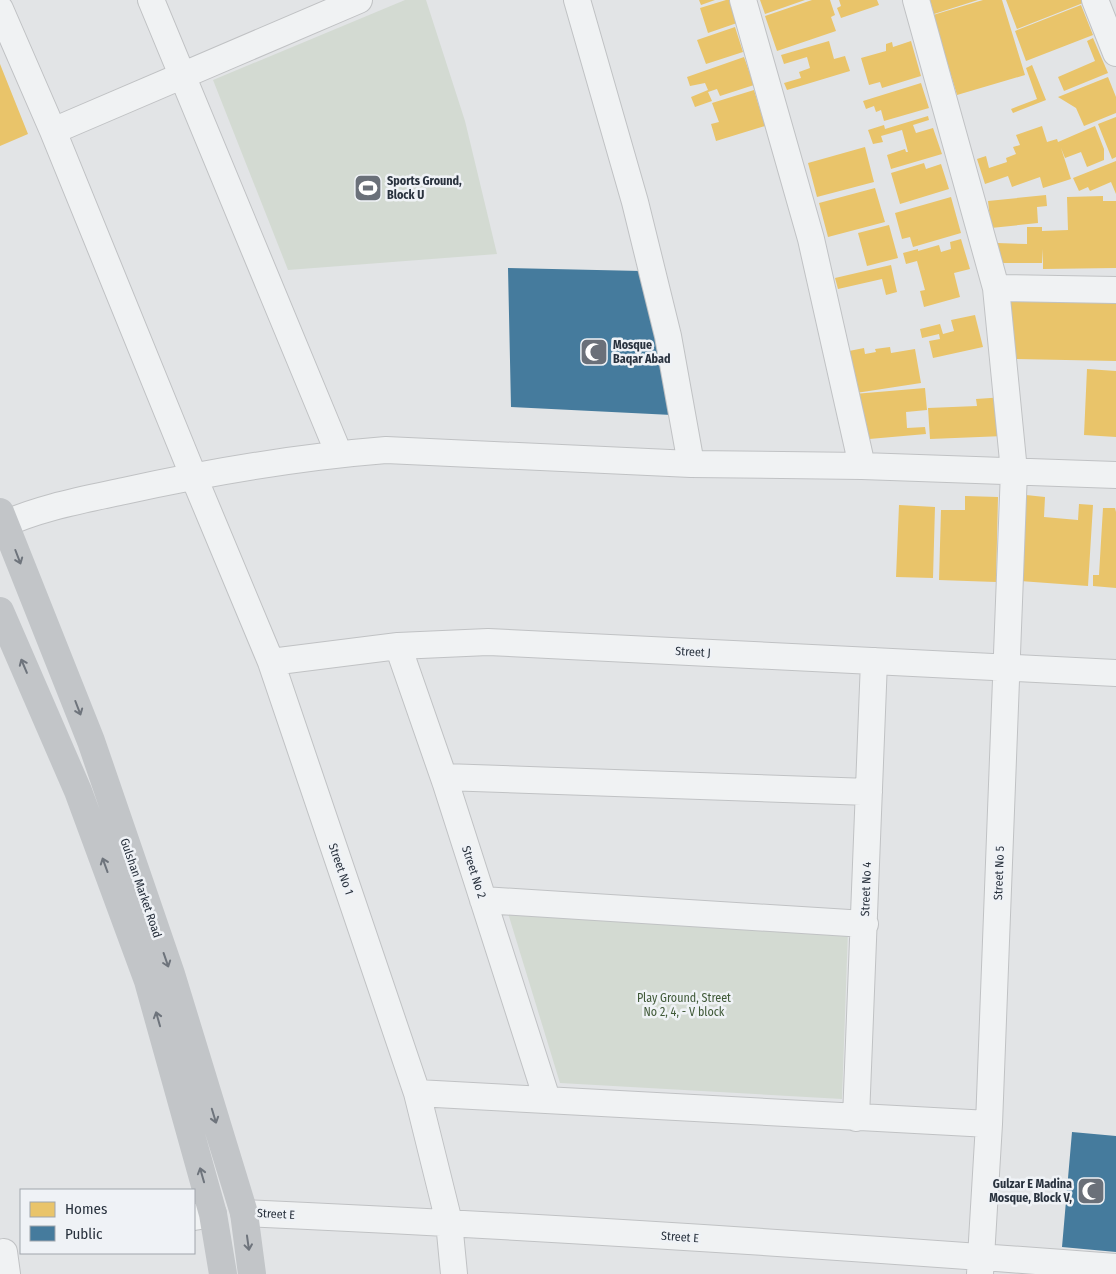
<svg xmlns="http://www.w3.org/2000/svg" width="1116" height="1274" font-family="'Fira Sans Condensed',sans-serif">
	<rect width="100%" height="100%" fill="#e2e4e6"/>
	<path fill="#d3dad2" d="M 405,0 L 426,0 L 465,121 L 497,254 L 288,270 L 213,80 Z
		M 507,910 L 848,930 L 842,1099 L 560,1083 Z"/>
	<path fill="#e9c46a" d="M 699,0 L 715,0 L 701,5 Z
		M 726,0 L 729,0 L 737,23 L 708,33 L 700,8 Z
		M 760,0 L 805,0 L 765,14 Z
		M 812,0 L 830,0 L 835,15 L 831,17 L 836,31 L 777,51 L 765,16 Z
		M 839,0 L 877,0 L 879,5 L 841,18 L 837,8 L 841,6 Z
		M 930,0 L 978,0 L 934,14 Z
		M 983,0 L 1002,0 L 1025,75 L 957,95 L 933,15 Z
		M 1006,0 L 1082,0 L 1083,3 L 1017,29 Z
		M 1081,5 L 1093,35 L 1026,61 L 1015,31 Z
		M 735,27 L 743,52 L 706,64 L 697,40 Z
		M 1093,38 L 1108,73 L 1064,91 L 1058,77 L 1095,61 L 1087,41 Z
		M 829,41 L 834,59 L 845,56 L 850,71 L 787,90 L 784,83 L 801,78 L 799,72 L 810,68 L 807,57 L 784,64 L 781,55 Z
		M 911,41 L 921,76 L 882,88 L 880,82 L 869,85 L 861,58 L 886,51 L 886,44 L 892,42 L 893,47 Z
		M 744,57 L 754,85 L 720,96 L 717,89 L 708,92 L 712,101 L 695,107 L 691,97 L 708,90 L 705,83 L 690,86 L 687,77 Z
		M 0,64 L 28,134 L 0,146 Z
		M 1032,65 L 1046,100 L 1013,113 L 1011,109 L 1037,99 L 1026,68 Z
		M 1108,77 L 1116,97 L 1116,113 L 1084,126 L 1076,108 L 1058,97 Z
		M 921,83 L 929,108 L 884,121 L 881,110 L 876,112 L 874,106 L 866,109 L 863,101 Z
		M 754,90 L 765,126 L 716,141 L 711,124 L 719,122 L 712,103 Z
		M 928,116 L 929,120 L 913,125 L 916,133 L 933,128 L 942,154 L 891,169 L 887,155 L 905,149 L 906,152 L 908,152 L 902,130 L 881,136 L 883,142 L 873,144 L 868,130 L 884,125 L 885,129 Z
		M 1116,117 L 1116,157 L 1112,159 L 1098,124 Z
		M 1042,126 L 1047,142 L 1057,139 L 1058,142 L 1095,126 L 1104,149 L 1104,160 L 1087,167 L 1081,152 L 1065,158 L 1061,148 L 1071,179 L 1043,188 L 1040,177 L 1012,187 L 1008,176 L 985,184 L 977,159 L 986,156 L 989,168 L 1007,162 L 1006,158 L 1016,154 L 1013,147 L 1020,145 L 1016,135 Z
		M 865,147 L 874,182 L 817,197 L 808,163 Z
		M 1116,161 L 1116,194 L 1111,182 L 1090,191 L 1088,187 L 1079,191 L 1073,178 Z
		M 924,163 L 926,169 L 941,164 L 949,189 L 900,204 L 891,173 Z
		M 875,188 L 885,222 L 828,237 L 819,203 Z
		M 1046,195 L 1047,206 L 1037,207 L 1038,223 L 991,228 L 988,201 Z
		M 1103,196 L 1103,201 L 1116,201 L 1116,268 L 1043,269 L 1043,249 L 1042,263 L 996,263 L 997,243 L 1027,244 L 1027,227 L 1042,227 L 1042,231 L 1068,230 L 1067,197 Z
		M 951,197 L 961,233 L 913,247 L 910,237 L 902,239 L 895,213 Z
		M 889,225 L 898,258 L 867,266 L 858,233 Z
		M 961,239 L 970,269 L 954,273 L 960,297 L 924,307 L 920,291 L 925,290 L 917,261 L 906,264 L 903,253 L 918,249 L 918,251 L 939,245 L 941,252 L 951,249 L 950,242 Z
		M 891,265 L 897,292 L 886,295 L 882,279 L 838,289 L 835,278 Z
		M 1005,291 L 1116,294 L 1116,361 L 1011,359 Z
		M 975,315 L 983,347 L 933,358 L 929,341 L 940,339 L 939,334 L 922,338 L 920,329 L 940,324 L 943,334 L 954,331 L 951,320 Z
		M 890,347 L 891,353 L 915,349 L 921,383 L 856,393 L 849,351 L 864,348 L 865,354 L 876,352 L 875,349 Z
		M 1087,369 L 1116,371 L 1116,437 L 1084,435 Z
		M 925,388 L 927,410 L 906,412 L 907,428 L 925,427 L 926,434 L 858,440 L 854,394 Z
		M 1005,397 L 1004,436 L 930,439 L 928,408 L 977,406 L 976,399 Z
		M 1026,495 L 1045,497 L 1044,517 L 1078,520 L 1079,504 L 1093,505 L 1088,586 L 1020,581 Z
		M 965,496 L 998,497 L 996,582 L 939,580 L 941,510 L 965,510 Z
		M 899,505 L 935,507 L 933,578 L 896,577 Z
		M 1103,508 L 1115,508 L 1116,512 L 1116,588 L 1093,586 L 1093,575 L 1099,575 Z"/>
	<path fill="#457b9d" d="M 508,268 L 641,271 L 672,415 L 511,407 Z
		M 1072,1132 L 1116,1136 L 1116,1252 L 1062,1247 Z"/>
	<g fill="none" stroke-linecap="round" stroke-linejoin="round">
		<defs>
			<path id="street" d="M 151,0 L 339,454
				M 577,0 L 635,202 L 668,336 L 691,464
				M 743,0 L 811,239 L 862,466
				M 916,0 L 996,288 L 1014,471 L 989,1124 L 980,1274
				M 1095,0 L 1116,53
				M 0,9 L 53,131 L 193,475 L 271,662 L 417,1093 L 449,1222 L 454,1274
				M 53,131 L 359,0
				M 996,288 L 1116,290
				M 0,526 C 38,508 82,500 124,491 C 210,472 298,457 386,450 L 691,464 L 862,466 L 1116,475
				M 398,646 L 446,784 L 547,1099
				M 271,662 L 398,646 L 488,642 L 1116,673
				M 444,777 L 869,792
				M 483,900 L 865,924
				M 417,1093 L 989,1124
				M 856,1118 L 874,661
				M 244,1213 C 535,1226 826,1245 1116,1267
				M 194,1217 L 213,1214
				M 4,1252 L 7,1274"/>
		</defs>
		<use href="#street" stroke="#c0c2c4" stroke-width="28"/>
		<use href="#street" stroke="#f0f2f3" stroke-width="26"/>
		<path stroke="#c2c5c8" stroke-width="28" d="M 0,512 L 91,741 L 171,974 L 244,1213 L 252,1274
			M 0,611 L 78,791 L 148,981 L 213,1214 L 223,1274"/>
	</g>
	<defs><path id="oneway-shaft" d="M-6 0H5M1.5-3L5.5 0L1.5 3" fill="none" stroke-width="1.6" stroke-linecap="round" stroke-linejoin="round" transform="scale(1.25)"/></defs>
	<g stroke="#6e747c">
		<use href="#oneway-shaft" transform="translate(18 557) rotate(69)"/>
		<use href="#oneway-shaft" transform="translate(24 666) rotate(-113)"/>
		<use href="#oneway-shaft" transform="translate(78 708) rotate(69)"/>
		<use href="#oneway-shaft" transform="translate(105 865) rotate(-110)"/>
		<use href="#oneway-shaft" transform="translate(166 960) rotate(71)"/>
		<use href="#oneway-shaft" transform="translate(158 1019) rotate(-106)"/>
		<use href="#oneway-shaft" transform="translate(214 1116) rotate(73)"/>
		<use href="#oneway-shaft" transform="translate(202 1175) rotate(-106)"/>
		<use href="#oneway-shaft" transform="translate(248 1243) rotate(82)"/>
	</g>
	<defs>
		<symbol id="stadium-square" viewBox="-11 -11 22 22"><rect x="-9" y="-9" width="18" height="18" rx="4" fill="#6a7079" stroke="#eff2f6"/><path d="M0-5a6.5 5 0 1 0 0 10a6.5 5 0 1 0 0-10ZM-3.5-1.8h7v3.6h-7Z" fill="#fff"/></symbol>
		<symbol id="mosque-square" viewBox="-11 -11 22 22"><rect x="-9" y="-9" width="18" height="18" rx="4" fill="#6a7079" stroke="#eff2f6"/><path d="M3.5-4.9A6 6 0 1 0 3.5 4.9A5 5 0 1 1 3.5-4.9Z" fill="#fff"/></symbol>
	</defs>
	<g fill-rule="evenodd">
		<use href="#stadium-square" x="352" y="172" width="32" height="32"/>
		<use href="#mosque-square" x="578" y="336" width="32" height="32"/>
		<use href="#mosque-square" x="1075" y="1175" width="32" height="32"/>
	</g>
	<g text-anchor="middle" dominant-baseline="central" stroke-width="5" stroke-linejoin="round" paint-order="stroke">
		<g font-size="12" font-weight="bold" fill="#29323e" stroke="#eff2f6" text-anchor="start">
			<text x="387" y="181">Sports Ground,<tspan x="387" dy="14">Block U</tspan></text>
			<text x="613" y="345">Mosque<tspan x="613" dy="14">Baqar Abad</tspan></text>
			<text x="1072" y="1184" text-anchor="end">Gulzar E Madina<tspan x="1072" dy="14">Mosque, Block V,</tspan></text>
		</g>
		<g font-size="12" fill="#29323e" stroke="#eff2f6">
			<text transform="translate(693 652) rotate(3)">Street J</text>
			<text transform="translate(341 869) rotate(71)">Street No 1</text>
			<text transform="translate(474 872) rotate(72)">Street No 2</text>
			<text transform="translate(999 873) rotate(-88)">Street No 5</text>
			<text transform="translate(141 888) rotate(71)">Gulshan Market Road</text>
			<text transform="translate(866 889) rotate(-88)">Street No 4</text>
			<text transform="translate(276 1214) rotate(3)">Street E</text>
			<text transform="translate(680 1237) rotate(4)">Street E</text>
		</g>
		<g font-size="12" fill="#3f5937" stroke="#eff2f6">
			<text x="684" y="998">Play Ground, Street<tspan x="684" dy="14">No 2, 4, - V block</tspan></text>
		</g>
	</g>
	<rect x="20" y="1189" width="175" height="65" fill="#eff2f6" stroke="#a0a5ac"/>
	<rect x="30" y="1202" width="25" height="15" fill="#e9c46a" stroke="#a0a5ac"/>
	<text x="65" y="1214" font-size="15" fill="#29323e">Homes</text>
	<rect x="30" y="1226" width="25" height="15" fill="#457b9d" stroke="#a0a5ac"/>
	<text x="65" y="1239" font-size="15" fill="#29323e">Public</text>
</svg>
